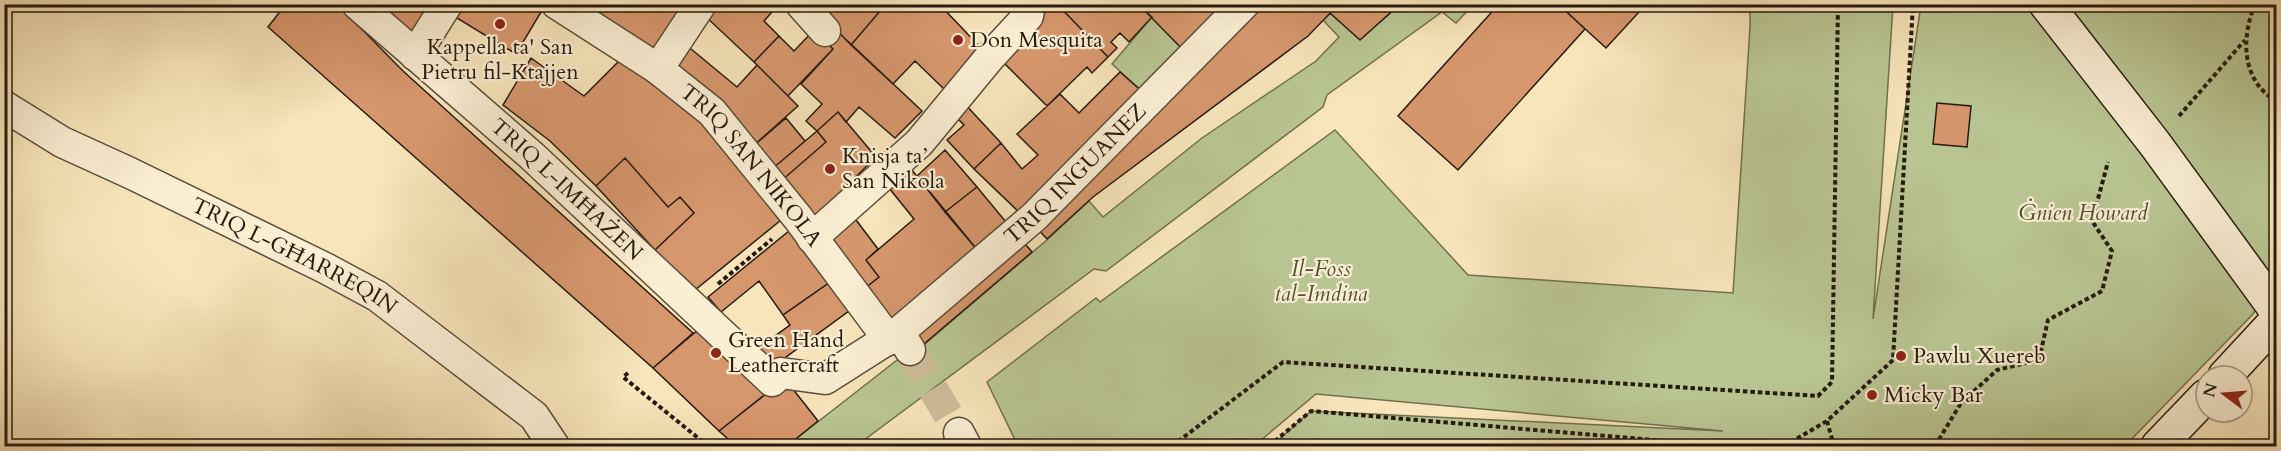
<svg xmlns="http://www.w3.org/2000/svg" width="2281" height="451" font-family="Cardo,serif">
	<rect width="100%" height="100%" fill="#f8e5bb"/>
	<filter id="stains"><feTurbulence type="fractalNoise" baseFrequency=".00333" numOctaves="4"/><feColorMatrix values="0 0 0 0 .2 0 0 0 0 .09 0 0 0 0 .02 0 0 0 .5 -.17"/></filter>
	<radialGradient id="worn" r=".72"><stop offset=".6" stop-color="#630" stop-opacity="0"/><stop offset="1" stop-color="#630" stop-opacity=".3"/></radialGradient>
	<path fill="#b9c693" stroke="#707051" stroke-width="1.5" d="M 1400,5 L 1473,5 L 1456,23 L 1442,12 L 1327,95 L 1323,107 L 1106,271 L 1094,269 L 856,446 L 787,446 L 910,350 L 919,349 L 1048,239 L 1089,201 L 1103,217 L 1202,138 L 1316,61 L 1339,37 L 1323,20 L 1330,13 L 1360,39 Z
		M 1745,5 L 1893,5 L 1873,319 L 1921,5 L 2276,5 L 2276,278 L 2253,314 L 2125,446 L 1271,446 L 1311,411 L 1723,431 L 1316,394 L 1254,446 L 1018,446 L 987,382 L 1096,298 L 1100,302 L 1335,130 L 1468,275 L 1733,293 L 1750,27 L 1750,10 Z
		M 1152,17 L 1187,54 L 1146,95 L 1112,64 Z"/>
	<path fill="#d7976d" stroke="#261a0f" stroke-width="1.5" d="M 286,4 L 337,4 L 403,71 L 693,333 L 653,368 L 268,27 Z
		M 379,4 L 438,4 L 419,38 L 376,9 Z
		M 459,4 L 540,4 L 544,7 L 516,54 L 452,15 Z
		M 581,4 L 688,5 L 655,53 Z
		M 711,4 L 779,4 L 764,21 L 779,36 L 754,62 L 704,15 Z
		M 812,4 L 886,4 L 851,45 Z
		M 886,4 L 939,4 L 983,50 L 944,89 L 915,61 L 893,84 L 851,45 Z
		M 1053,4 L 1057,4 L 1108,57 L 1092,73 L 1087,67 L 1047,106 L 999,58 Z
		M 1057,4 L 1137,4 L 1152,17 L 1129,42 L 1120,33 L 1111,42 L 1117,48 L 1108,57 Z
		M 1137,4 L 1152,4 L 1146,12 Z
		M 1152,4 L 1232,4 L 1187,54 L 1146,12 Z
		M 1257,4 L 1339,4 L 1308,36 L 1093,197 L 1047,239 L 1035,226 Z
		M 1339,4 L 1400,4 L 1360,40 L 1330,13 Z
		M 1499,4 L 1558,4 L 1585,29 L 1458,170 L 1398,116 Z
		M 1558,4 L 1631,4 L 1639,12 L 1606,48 Z
		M 814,30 L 833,49 L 788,96 L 754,62 L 779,36 L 794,51 Z
		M 837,31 L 922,111 L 895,138 L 859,107 L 846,122 L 838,112 L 817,131 L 806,121 L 822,104 L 801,84 L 833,49 L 825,41 Z
		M 685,44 L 737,87 L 757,65 L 798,106 L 752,147 L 668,67 Z
		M 627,53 L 708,119 L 786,216 L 695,290 L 655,250 L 694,213 L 680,197 L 668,207 L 625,158 L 596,186 L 550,141 L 503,105 L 531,58 L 584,96 Z
		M 1120,72 L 1146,95 L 1021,214 L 974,169 L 1001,143 L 1022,169 L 1038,155 L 1017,134 L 1060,94 L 1079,113 Z
		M 963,102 L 1001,143 L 974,169 L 947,140 L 964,125 L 952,113 Z
		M 1937,103 L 1971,106 L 1967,147 L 1933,144 Z
		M 838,112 L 876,157 L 813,219 L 781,181 L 826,142 L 817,131 Z
		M 786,118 L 805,141 L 772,169 L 752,147 Z
		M 817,131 L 826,142 L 781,181 L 772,169 Z
		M 945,150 L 977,187 L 945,212 L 917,176 Z
		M 625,158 L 668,207 L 680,197 L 694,213 L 655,250 L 596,186 Z
		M 911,169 L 979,252 L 892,324 L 864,289 L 879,277 L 866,260 L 914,219 L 889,188 Z
		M 977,187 L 1010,227 L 979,252 L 945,212 Z
		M 853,216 L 878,249 L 866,260 L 879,277 L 864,289 L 826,238 Z
		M 795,226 L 833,280 L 783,315 L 759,281 L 721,312 L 708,297 Z
		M 1020,238 L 1032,252 L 918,349 L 907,334 Z
		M 833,280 L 853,308 L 775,365 L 754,351 L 790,325 L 783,315 Z
		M 706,323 L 768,392 L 719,431 L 653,368 Z
		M 785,379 L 818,421 L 787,446 L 736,446 L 719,431 Z"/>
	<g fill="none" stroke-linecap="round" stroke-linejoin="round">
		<path stroke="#cebc99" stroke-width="30" stroke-dasharray="30 15" stroke-linecap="butt" d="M 910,350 L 959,433"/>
		<defs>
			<g id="street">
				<path id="s1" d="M 357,4 L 532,156 L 772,381 L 781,373 L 825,379 L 899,332 L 910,350"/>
				<path id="s2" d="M 557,4 L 658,69 L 712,112 L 798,218 L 889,340"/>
				<path d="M 801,4 L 825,31"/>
				<path d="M 415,55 L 447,4"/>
				<path d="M 658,69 L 701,4"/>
				<path id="s3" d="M 4,106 L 62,142 L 130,173 L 325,268 L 377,296 L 534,416 L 554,446"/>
				<path d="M 812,238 L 919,143 L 990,57 L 1028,16 L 1030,4"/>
				<path id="s4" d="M 899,332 L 1034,217 L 1244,4"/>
				<path d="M 959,433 L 966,446"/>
			</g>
			<path id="secondary" d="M 2046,4 L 2155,144 L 2276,310
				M 2225,376 L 2276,321
				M 2158,446 L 2206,396"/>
		</defs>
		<use href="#street" stroke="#5a4d3a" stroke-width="33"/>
		<use href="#secondary" stroke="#261a0f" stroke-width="36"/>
		<path stroke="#261a0f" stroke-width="4" stroke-dasharray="4.5 3" stroke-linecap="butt" d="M 2255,4 C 2241,38 2241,80 2276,101
			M 2179,116 L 2245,40
			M 718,284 L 772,239
			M 628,373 L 623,377 L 708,446
			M 1827,421 L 1834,446
			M 1172,446 L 1283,362 L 1818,396 L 1832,382 L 1838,4
			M 1269,446 L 1311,411 L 1725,446
			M 1784,446 L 1827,421 L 1893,360 L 1913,4
			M 1876,446 C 1892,441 1907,439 1923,446
			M 1935,446 L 1961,403 L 1997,370 L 2039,360 L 2048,320 L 2102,291 L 2112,251 L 2092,221 L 2108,162"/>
		<use href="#street" stroke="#faeed3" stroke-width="30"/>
		<use href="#secondary" stroke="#faeed3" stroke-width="33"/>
	</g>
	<g fill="#8f2418" stroke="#faeed3" stroke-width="2">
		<circle cx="500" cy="24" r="6"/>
		<circle cx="958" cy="40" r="6"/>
		<circle cx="830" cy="169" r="6"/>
		<circle cx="716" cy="353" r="6"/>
		<circle cx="1901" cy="356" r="6"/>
		<circle cx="1872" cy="395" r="6"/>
	</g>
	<g text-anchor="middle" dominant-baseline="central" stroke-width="4.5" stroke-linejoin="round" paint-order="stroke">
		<g font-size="22" fill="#261a0f" stroke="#faeed3" text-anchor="start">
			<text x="970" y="40">Don Mesquita</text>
			<text x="500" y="47" text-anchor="middle">Kappella ta' San<tspan x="500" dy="25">Pietru fil-Ktajjen</tspan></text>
			<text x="842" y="156">Knisja ta’<tspan x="842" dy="25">San Nikola</tspan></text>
			<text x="728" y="340">Green Hand<tspan x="728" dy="25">Leathercraft</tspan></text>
			<text x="1913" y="356">Pawlu Xuereb</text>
			<text x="1884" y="395">Micky Bar</text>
		</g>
		<g font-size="22" fill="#261a0f" stroke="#faeed3">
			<text stroke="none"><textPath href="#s2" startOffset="255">TRIQ SAN NIKOLA</textPath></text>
			<text stroke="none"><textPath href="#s4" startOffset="237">TRIQ INGUANEZ</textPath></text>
			<text stroke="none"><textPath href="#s1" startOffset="280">TRIQ L-IMĦAŻEN</textPath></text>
			<text stroke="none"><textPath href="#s3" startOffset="327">TRIQ L-GĦARREQIN</textPath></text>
		</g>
		<g font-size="22" font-style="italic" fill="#524e37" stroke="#faeed3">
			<text x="2083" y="213">Ġnien Howard</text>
			<text x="1321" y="269">Il-Foss<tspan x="1321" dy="25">tal-Imdina</tspan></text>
		</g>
	</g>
	<rect width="2281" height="451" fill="none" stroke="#f8e5bb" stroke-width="24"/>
	<rect x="6" y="6" width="2269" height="439" fill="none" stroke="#261a0f" stroke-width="3"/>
	<rect x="12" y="12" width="2257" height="427" fill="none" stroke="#261a0f" stroke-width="1.5"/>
	<g transform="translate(2224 394) rotate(286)"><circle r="28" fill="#faeed3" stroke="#a59985" stroke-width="1.5"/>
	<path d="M0-4.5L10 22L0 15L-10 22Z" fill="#8f2418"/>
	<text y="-9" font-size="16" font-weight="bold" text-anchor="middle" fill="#261a0f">N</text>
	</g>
	<rect width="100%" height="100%" filter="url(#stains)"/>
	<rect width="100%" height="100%" fill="url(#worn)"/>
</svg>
